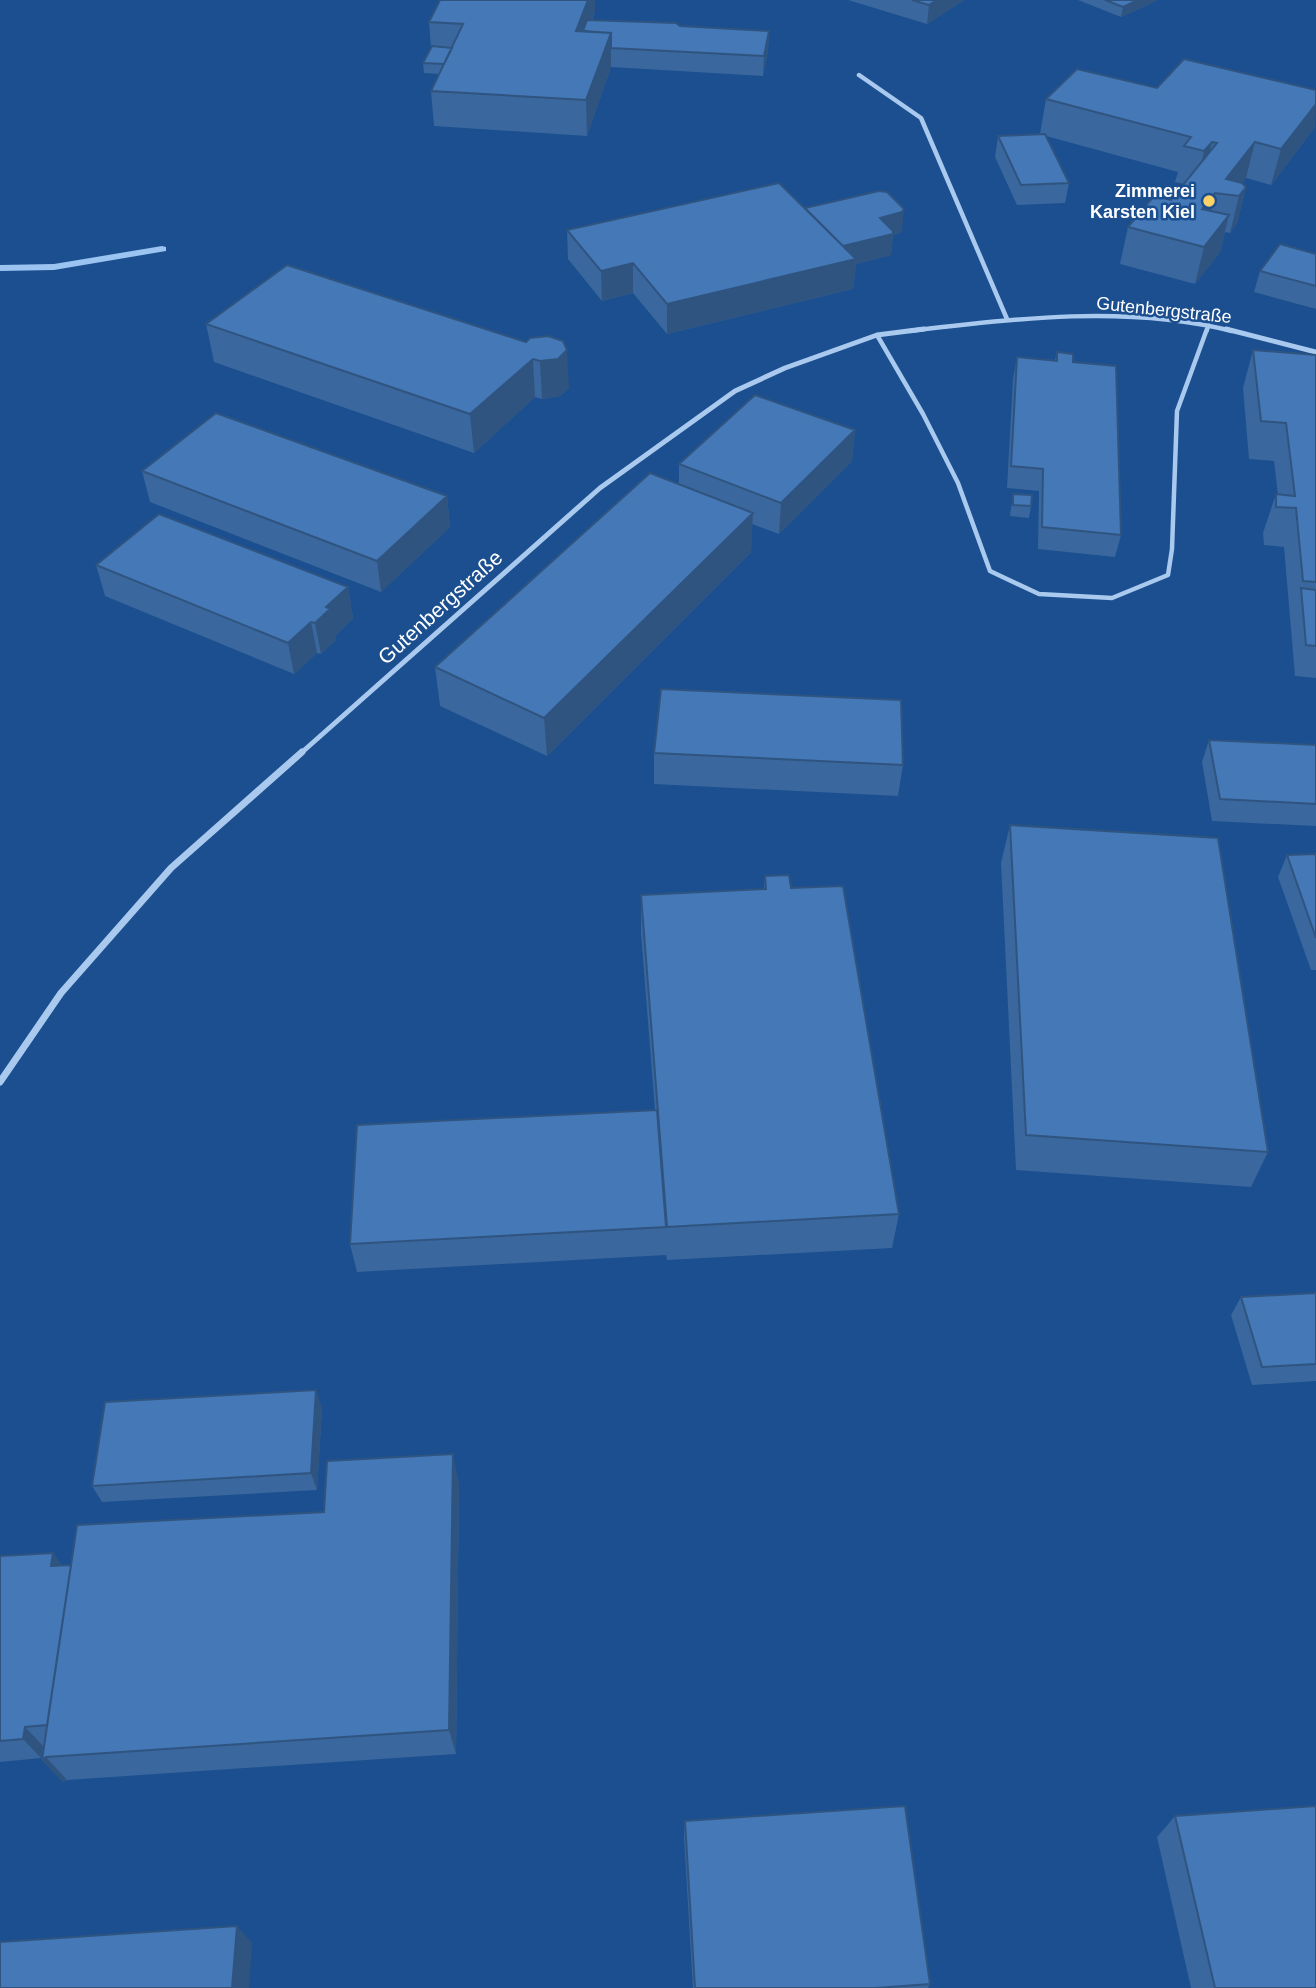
<svg xmlns="http://www.w3.org/2000/svg" width="1316" height="1988" font-family="Helvetica,sans-serif">
	<rect width="100%" height="100%" fill="#1b4f8f"/>
	<g fill="none" stroke-linecap="round" stroke-linejoin="round">
		<path fill="#9cc4f0" fill-rule="evenodd" d="M 162,246 L 166,247 L 166,251 L 54,270 L 0,271 L 0,265 L 54,264 Z"/>
		<path stroke="#a9c9ee" stroke-width="3.5" d="M 1207,331 L 1209,325"/>
		<path stroke="#a9c9ee" stroke-width="4.5" d="M 877,335 L 923,414 L 958,483 L 990,571 L 1039,594 L 1112,598 L 1168,575 L 1172,549 L 1177,411 L 1207,329"/>
		<path stroke="#a9c9ee" stroke-width="4.5" d="M 859,75 L 921,118 L 1007,319
			M 910,331 C 1016,318 1128,305 1232,331"/>
		<path stroke="#a9c9ee" stroke-width="5" d="M 1226,329 L 1316,352
			M 300,754 L 600,488 L 735,391 L 785,368 L 877,335 L 924,329"/>
		<path stroke="#a9c9ee" stroke-width="7" d="M 0,1082 L 61,993 L 171,868 L 302,752"/>
	</g>
	<path fill="#3a679d" d="M 440,0 L 595,0 L 595,11 L 592,21 L 769,31 L 768,50 L 763,76 L 611,67 L 587,136 L 434,126 L 431,91 L 439,74 L 424,73 L 423,63 L 431,47 L 429,22 Z
		M 848,0 L 964,0 L 927,24 Z
		M 1078,0 L 1158,0 L 1121,17 Z
		M 1046,99 L 1315,127 L 1271,185 L 1246,178 L 1242,183 L 1246,187 L 1237,223 L 1230,233 L 1225,232 L 1220,252 L 1195,284 L 1120,264 L 1128,227 L 1171,200 L 1184,184 L 1175,182 L 1178,172 L 1046,136 L 1069,183 L 1065,203 L 1017,205 L 995,157 L 998,136 L 1040,134 Z
		M 805,208 L 902,230 L 900,233 L 893,235 L 891,255 L 856,264 L 853,289 L 667,334 L 633,293 L 602,301 L 568,259 L 567,230 Z
		M 1316,254 L 1316,309 L 1254,292 L 1260,271 Z
		M 206,324 L 526,342 L 569,388 L 560,396 L 542,399 L 535,397 L 474,453 L 214,362 Z
		M 1253,350 L 1316,355 L 1316,678 L 1295,676 L 1284,547 L 1264,545 L 1263,533 L 1276,494 L 1278,495 L 1274,461 L 1249,459 L 1243,388 Z
		M 1057,352 L 1073,362 L 1121,535 L 1115,557 L 1038,549 L 1039,491 L 1007,488 L 1013,379 L 1017,357 L 1055,360 Z
		M 855,430 L 852,461 L 779,534 L 752,524 L 751,552 L 547,756 L 440,706 L 435,667 L 679,484 L 679,464 Z
		M 142,471 L 447,496 L 450,527 L 381,592 L 150,502 Z
		M 1013,494 L 1031,506 L 1029,518 L 1010,516 Z
		M 96,565 L 348,587 L 353,618 L 335,636 L 336,640 L 321,654 L 317,653 L 294,674 L 105,596 Z
		M 1209,740 L 1316,745 L 1316,826 L 1212,821 L 1202,762 Z
		M 654,753 L 903,765 L 898,796 L 654,784 Z
		M 1010,825 L 1268,1152 L 1251,1187 L 1016,1170 L 1001,863 Z
		M 1316,854 L 1316,970 L 1311,970 L 1278,877 L 1287,855 Z
		M 765,876 L 791,888 L 899,1214 L 892,1248 L 667,1260 L 666,1255 L 357,1272 L 350,1244 L 655,1110 L 641,933 L 641,895 L 764,889 Z
		M 1316,1293 L 1316,1381 L 1252,1385 L 1231,1315 L 1241,1297 Z
		M 322,1408 L 317,1490 L 102,1502 L 92,1486 Z
		M 459,1483 L 456,1754 L 67,1780 L 63,1782 L 42,1760 L 44,1746 L 43,1746 L 41,1758 L 0,1762 L 0,1556 L 53,1553 L 61,1565 L 71,1565 Z
		M 1175,1816 L 1316,1988 L 1191,1988 L 1157,1837 Z
		M 685,1821 L 930,1984 L 928,1988 L 693,1988 L 684,1838 Z"/>
	<path fill="#305480" d="M 588,0 L 595,0 L 595,11 L 592,19 L 592,27 L 585,46 L 576,31 Z
		M 937,0 L 964,0 L 927,24 L 929,5 Z
		M 1138,0 L 1158,0 L 1121,17 L 1123,7 Z
		M 769,31 L 768,50 L 763,76 L 764,56 Z
		M 611,33 L 611,67 L 587,136 L 586,100 Z
		M 1316,104 L 1315,127 L 1271,185 L 1281,149 Z
		M 1212,142 L 1203,178 L 1196,187 L 1204,151 Z
		M 1255,142 L 1246,178 L 1232,195 L 1226,179 Z
		M 1246,187 L 1237,223 L 1230,233 L 1239,196 Z
		M 1215,193 L 1206,230 L 1193,245 L 1202,209 Z
		M 904,209 L 902,230 L 900,233 L 893,235 L 891,255 L 856,264 L 853,289 L 667,334 L 667,304 L 836,248 L 880,218 Z
		M 1229,215 L 1220,252 L 1195,284 L 1204,247 Z
		M 633,263 L 633,293 L 602,301 L 601,271 Z
		M 567,350 L 569,388 L 560,396 L 542,399 L 540,361 Z
		M 533,359 L 535,397 L 474,453 L 470,414 Z
		M 855,430 L 852,461 L 779,534 L 781,503 Z
		M 447,496 L 450,527 L 381,592 L 377,561 Z
		M 753,513 L 751,552 L 547,756 L 544,718 Z
		M 348,587 L 353,618 L 335,636 L 336,640 L 321,654 L 315,623 L 326,607 Z
		M 311,622 L 317,653 L 294,674 L 288,643 Z
		M 316,1390 L 322,1408 L 317,1490 L 311,1473 Z
		M 453,1454 L 459,1483 L 456,1754 L 449,1730 Z
		M 53,1553 L 69,1576 L 51,1566 Z
		M 25,1727 L 43,1746 L 41,1758 L 23,1739 Z
		M 46,1757 L 67,1780 L 63,1782 L 42,1760 Z
		M 237,1926 L 252,1943 L 249,1988 L 232,1988 Z"/>
	<path fill="#4478b7" stroke="#305480" stroke-width="2" d="M 440,0 L 588,0 L 576,31 L 611,33 L 586,100 L 431,91 L 463,24 L 429,22 Z
		M 912,0 L 937,0 L 929,5 Z
		M 1105,0 L 1138,0 L 1123,7 Z
		M 587,20 L 676,23 L 680,26 L 769,31 L 764,56 L 611,48 L 611,33 L 583,31 Z
		M 432,46 L 452,48 L 444,64 L 423,63 Z
		M 1184,59 L 1316,90 L 1316,104 L 1281,149 L 1255,142 L 1226,179 L 1242,183 L 1246,187 L 1239,196 L 1215,193 L 1202,209 L 1229,215 L 1204,247 L 1128,227 L 1154,196 L 1171,200 L 1217,143 L 1212,142 L 1204,151 L 1184,146 L 1191,137 L 1046,99 L 1077,69 L 1157,88 Z
		M 1045,134 L 1069,183 L 1021,185 L 998,136 Z
		M 779,183 L 856,259 L 667,304 L 633,263 L 601,271 L 567,230 Z
		M 879,191 L 887,192 L 904,209 L 902,212 L 880,218 L 893,231 L 893,234 L 843,246 L 805,208 Z
		M 1280,244 L 1316,254 L 1316,286 L 1260,271 Z
		M 287,265 L 526,342 L 530,338 L 548,336 L 563,341 L 567,350 L 558,359 L 540,361 L 533,359 L 470,414 L 206,324 Z
		M 1253,350 L 1316,355 L 1316,582 L 1303,581 L 1296,508 L 1276,507 L 1276,494 L 1295,496 L 1286,423 L 1261,421 Z
		M 1057,352 L 1073,354 L 1073,362 L 1116,366 L 1121,535 L 1042,527 L 1043,469 L 1011,466 L 1017,357 L 1057,361 Z
		M 755,395 L 855,430 L 781,503 L 679,464 Z
		M 216,413 L 447,496 L 377,561 L 142,471 Z
		M 650,473 L 753,513 L 544,718 L 435,667 Z
		M 1013,494 L 1032,495 L 1031,506 L 1013,505 Z
		M 159,514 L 348,587 L 326,607 L 330,609 L 315,623 L 311,622 L 288,643 L 96,565 Z
		M 1301,588 L 1316,590 L 1316,646 L 1306,645 Z
		M 661,689 L 901,700 L 903,765 L 654,753 Z
		M 1209,740 L 1316,745 L 1316,804 L 1220,799 Z
		M 1010,825 L 1218,838 L 1268,1152 L 1026,1135 Z
		M 1316,854 L 1316,938 L 1287,855 Z
		M 789,875 L 791,888 L 843,886 L 899,1214 L 667,1227 L 641,895 L 766,889 L 765,876 Z
		M 657,1110 L 666,1227 L 350,1244 L 357,1125 Z
		M 1316,1293 L 1316,1364 L 1262,1367 L 1241,1297 Z
		M 316,1390 L 311,1473 L 92,1486 L 105,1402 Z
		M 453,1454 L 449,1730 L 46,1757 L 42,1760 L 77,1525 L 324,1512 L 327,1461 Z
		M 53,1553 L 51,1566 L 71,1565 L 47,1725 L 25,1727 L 23,1739 L 0,1741 L 0,1556 Z
		M 905,1806 L 930,1984 L 876,1988 L 695,1988 L 685,1821 Z
		M 1316,1806 L 1316,1988 L 1215,1988 L 1175,1816 Z
		M 237,1926 L 232,1988 L 0,1988 L 0,1942 Z"/>
	<circle fill="#ffd166" stroke="#1b4f8f" stroke-width="2.5" cx="1209" cy="201" r="7"/>
	<g text-anchor="middle" dominant-baseline="central" stroke-width="5" stroke-linejoin="round" paint-order="stroke">
		<g font-size="18" font-weight="bold" fill="#fff" stroke="#1b4f8f" text-anchor="end">
			<text x="1195" y="191">Zimmerei<tspan x="1195" dy="21">Karsten Kiel</tspan></text>
		</g>
		<g font-size="18" fill="#fff" stroke="#1b4f8f">
			<text transform="translate(1164 310) rotate(6)">Gutenbergstraße</text>
		</g>
		<g font-size="21" fill="#fff" stroke="#1b4f8f">
			<text transform="translate(440 607) rotate(-42)">Gutenbergstraße</text>
		</g>
	</g>
</svg>
